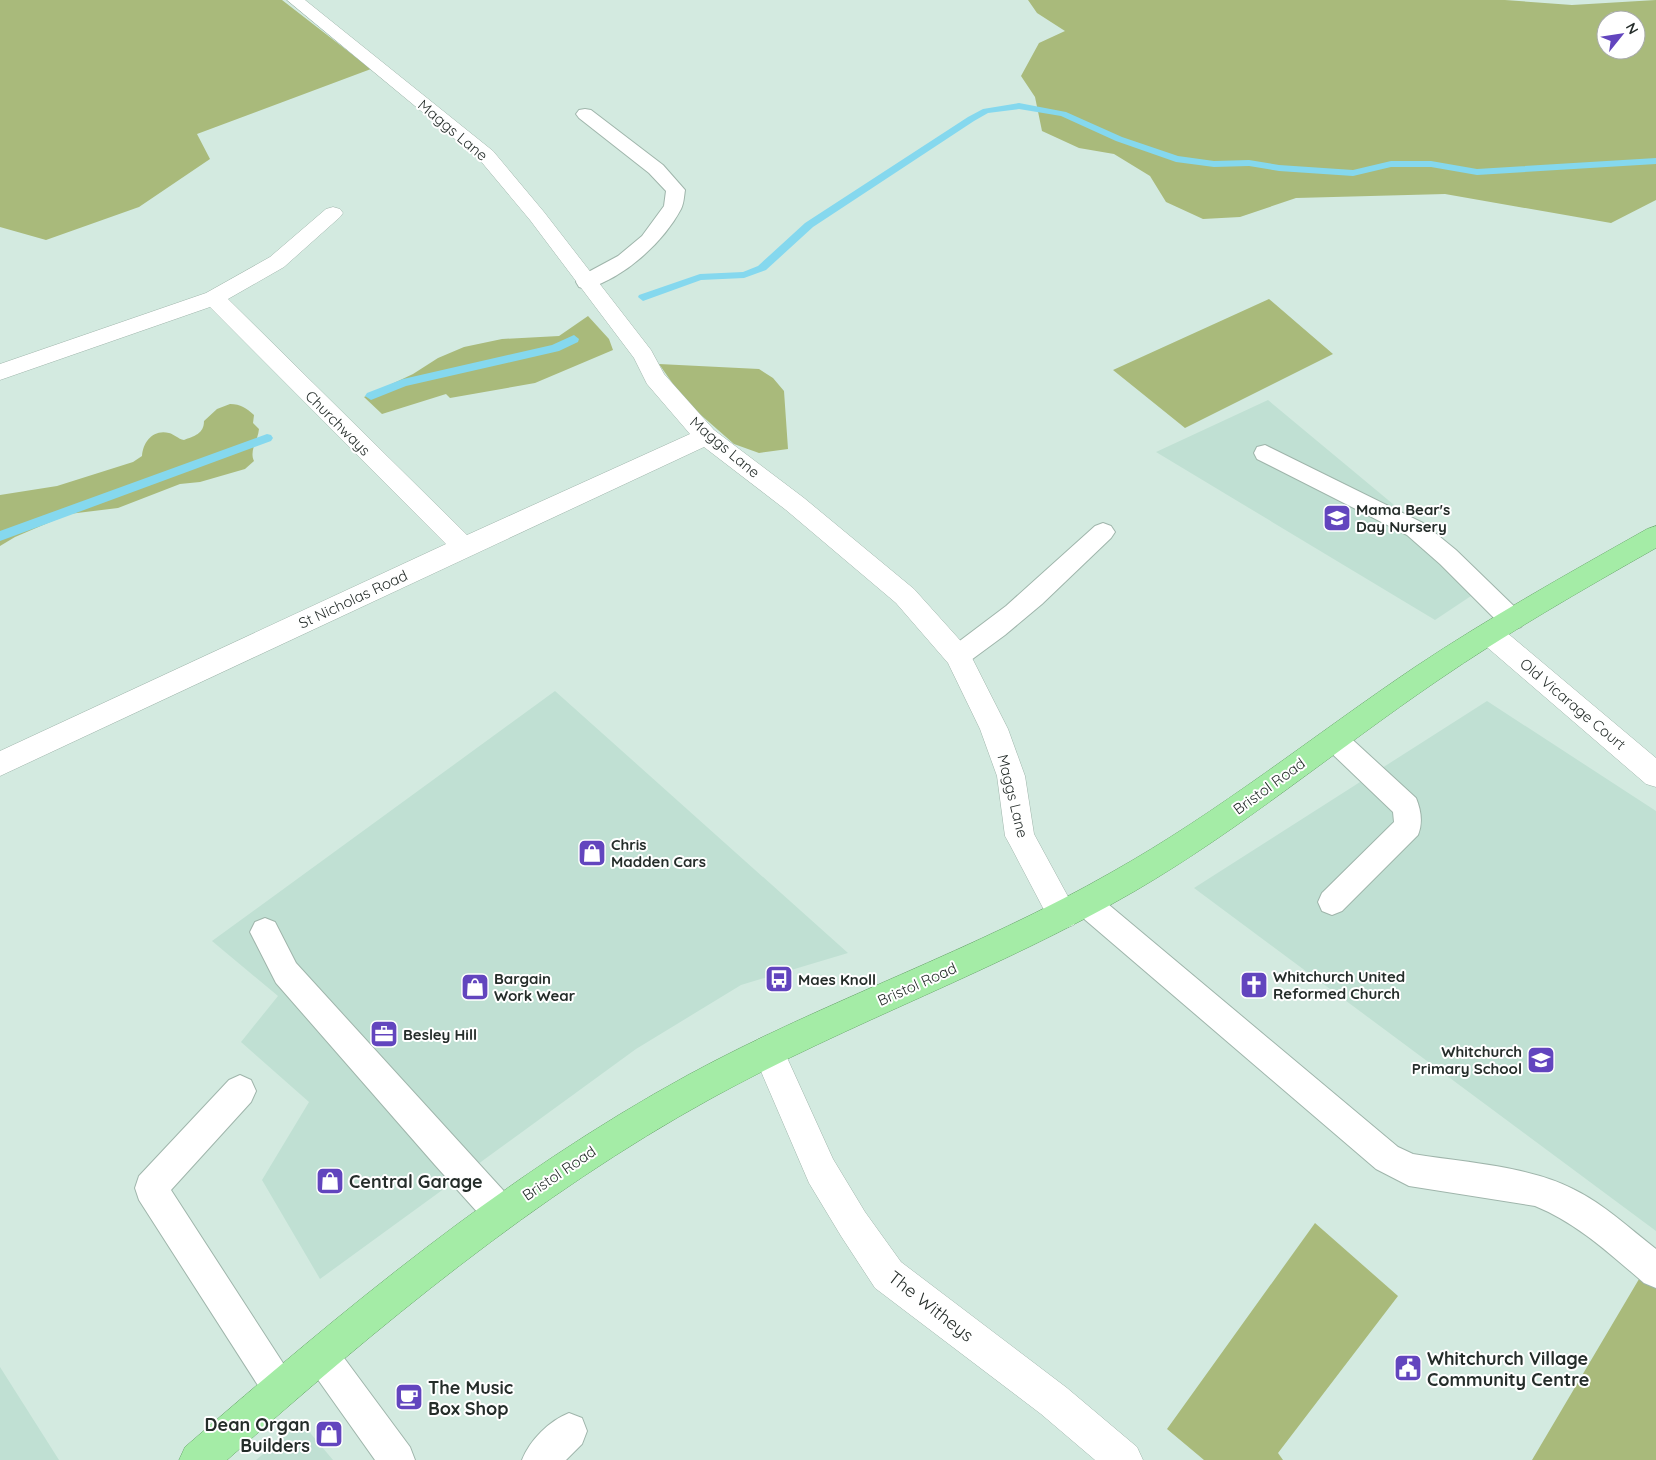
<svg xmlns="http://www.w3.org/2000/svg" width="1656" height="1460" font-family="Quicksand,sans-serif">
	<rect width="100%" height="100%" fill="#d3eae0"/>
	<path fill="#c0e0d3" d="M 1268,400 L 1489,584 L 1435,620 L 1156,452 Z
		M 555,691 L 848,953 L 741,985 L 636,1049 L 320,1279 L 262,1180 L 309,1102 L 241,1042 L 278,996 L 212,941 Z
		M 1487,701 L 1656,811 L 1656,1231 L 1194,888 Z
		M 0,1367 L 59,1460 L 0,1460 Z
		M 301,1422 L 333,1460 L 256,1460 Z"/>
	<path fill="#a9ba7b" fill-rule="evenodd" d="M 0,0 L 282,0 L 371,69 L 197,134 L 210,159 L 139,207 L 46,240 L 0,227 Z
		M 1028,0 L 1505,0 L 1572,5 L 1656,0 L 1656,200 L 1611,223 L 1445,194 L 1296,198 L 1240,217 L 1203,219 L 1166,202 L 1150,176 L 1114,154 L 1079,148 L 1042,131 L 1035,97 L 1021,76 L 1039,43 L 1065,31 L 1037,13 ZM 1606,20 L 1636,20 L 1636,50 L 1606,50 Z
		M 1269,299 L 1333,354 L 1185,428 L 1113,370 Z
		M 588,316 L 609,339 L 613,350 L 535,383 L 450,398 L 446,394 L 382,414 L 364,397 L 413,374 L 438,358 L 464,347 L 502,339 L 559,336 Z
		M 659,364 L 759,369 L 773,378 L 784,391 L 788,449 L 759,453 L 734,444 L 685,401 Z
		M 230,404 C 241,404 246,408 254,415 L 253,423 L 259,429 C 258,441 249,450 254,461 L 245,469 L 200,482 L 180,484 L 118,508 L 69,514 L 15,537 L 0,546 L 0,495 L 57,486 L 133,462 L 142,456 C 143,442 153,429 169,433 C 174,434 178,439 184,440 C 194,436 204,434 204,421 L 217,409 Z
		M 1315,1223 L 1398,1296 L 1278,1453 L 1283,1460 L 1204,1460 L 1167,1429 Z
		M 1642,1274 L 1656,1286 L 1656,1460 L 1532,1460 Z"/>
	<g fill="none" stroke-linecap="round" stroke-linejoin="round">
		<path fill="#85d8ee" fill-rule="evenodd" d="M 1019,103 L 1066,112 L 1122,137 L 1178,156 L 1214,161 L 1249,160 L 1279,165 L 1353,170 L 1391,161 L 1431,161 L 1477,169 L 1656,158 L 1656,164 L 1477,175 L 1431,167 L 1391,167 L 1353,176 L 1279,171 L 1249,166 L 1214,167 L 1176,162 L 1116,141 L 1061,116 L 1019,109 L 988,113 L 974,121 L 813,227 L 766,270 L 744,278 L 701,280 L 643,301 L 638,297 L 639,295 L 700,274 L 743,272 L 758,266 L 805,223 L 968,117 L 983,109 Z
			M 574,335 L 579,339 L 578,342 L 559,351 L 406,386 L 371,400 L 365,396 L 367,393 L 403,379 L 552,345 Z
			M 267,434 L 271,435 L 273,438 L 271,441 L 0,541 L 0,531 Z"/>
		<defs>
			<path id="service" d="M 585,109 L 591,110 L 663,165 L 685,190 C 684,196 684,203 681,209 C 663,243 624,278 586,289 L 579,287 L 576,282 L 579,277 L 618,256 L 642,236 L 664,206 L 666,191 L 649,173 L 579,118 L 576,114 L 579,110 Z
				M 1265,445 L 1423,523 L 1456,550 L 1521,613 L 1524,620 L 1521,627 L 1512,630 L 1503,627 L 1440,564 L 1407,535 L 1257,459 L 1254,453 L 1257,447 Z
				M 1103,523 L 1111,526 L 1115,532 L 1111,538 L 1042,604 L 1005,635 L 967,663 L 958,666 L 949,663 L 945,656 L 949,649 L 1006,606 L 1095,526 Z
				M 1334,728 L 1343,731 L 1416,798 C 1421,810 1423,823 1418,835 L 1342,911 L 1332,915 L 1322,911 L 1318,902 L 1322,893 L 1394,822 L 1393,812 L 1325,747 L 1321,739 L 1325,731 Z
				M 1086,890 L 1096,894 L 1398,1147 L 1413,1154 C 1462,1162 1529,1166 1573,1189 C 1604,1204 1629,1228 1656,1249 L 1656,1288 L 1644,1283 C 1610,1254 1577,1223 1535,1206 L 1409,1186 L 1376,1169 L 1076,912 L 1072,903 L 1076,894 Z
				M 265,918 L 275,922 L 296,963 L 512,1200 L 516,1212 L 512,1224 L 500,1228 L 488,1224 L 435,1165 L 276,983 L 250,932 L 255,922 Z
				M 240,1075 L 251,1080 L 256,1091 L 251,1102 L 171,1190 L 292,1377 L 298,1389 L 292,1401 L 280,1407 L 268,1401 L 139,1200 L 135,1188 L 139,1176 L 229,1080 Z
				M 321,1338 L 333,1343 L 410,1447 L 415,1460 L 375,1460 L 309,1367 L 304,1355 L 309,1343 Z
				M 569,1413 L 582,1418 L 587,1431 L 582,1444 L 566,1460 L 522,1460 C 530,1440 549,1421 569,1413 Z"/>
			<path id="minor" d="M 287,0 L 305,0 L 493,151 L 544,212 L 651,350 L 664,374 L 714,430 L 804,498 L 914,589 L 967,648 L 1008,729 L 1025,776 L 1034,834 L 1078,915 L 1074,925 L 1063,929 L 1052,925 L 1010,845 L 1005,836 L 997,776 L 980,729 L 948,663 L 896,603 L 786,510 L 704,447 L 0,776 L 0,751 L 446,544 L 210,307 L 0,380 L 0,364 L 206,293 L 270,257 L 326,209 L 333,207 L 340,209 L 343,213 L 340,217 L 284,267 L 228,299 L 467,535 L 690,434 L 647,384 L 634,358 L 530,220 L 479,159 Z
				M 1490,623 L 1499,626 L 1656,758 L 1656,787 L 1646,784 L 1481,642 L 1477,634 L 1481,626 Z
				M 768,1035 L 779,1040 L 833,1159 L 865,1212 L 901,1262 L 1067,1388 L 1137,1447 L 1143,1460 L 1095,1460 L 1041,1414 L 875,1288 L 841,1236 L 809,1183 L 757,1062 L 752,1051 L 757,1040 Z"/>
			<path id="trunk" d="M 1656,526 L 1656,548 C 1582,590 1507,633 1437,681 C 1336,750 1241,829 1135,891 C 999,970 850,1022 712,1098 C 534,1196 379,1326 227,1460 L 179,1460 L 185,1447 C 343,1310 503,1176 688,1075 C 826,1000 976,950 1112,872 C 1219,812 1314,735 1415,667 C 1490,617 1569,573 1647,529 Z"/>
		</defs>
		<use href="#service" stroke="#9fb5ab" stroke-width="2"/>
		<use href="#minor" stroke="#9fb5ab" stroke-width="1"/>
		<use href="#trunk" stroke="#69a76c" stroke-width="1"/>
		<use href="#service" fill="#fff" fill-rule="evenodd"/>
		<use href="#minor" fill="#fff" fill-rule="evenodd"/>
		<use href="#trunk" fill="#a4eca6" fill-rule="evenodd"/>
	</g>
	<defs>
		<symbol id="school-square" viewBox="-11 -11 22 22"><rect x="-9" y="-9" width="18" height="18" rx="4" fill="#6245be" stroke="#fff"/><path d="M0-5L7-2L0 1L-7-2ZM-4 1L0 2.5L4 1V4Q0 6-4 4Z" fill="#fff"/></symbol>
		<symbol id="shop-square" viewBox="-11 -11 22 22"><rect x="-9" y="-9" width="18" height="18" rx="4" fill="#6245be" stroke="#fff"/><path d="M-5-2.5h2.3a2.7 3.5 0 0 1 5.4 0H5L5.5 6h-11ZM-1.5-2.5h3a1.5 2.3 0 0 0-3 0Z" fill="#fff"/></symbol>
		<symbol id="bus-square" viewBox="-11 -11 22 22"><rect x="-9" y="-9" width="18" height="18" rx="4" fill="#6245be" stroke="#fff"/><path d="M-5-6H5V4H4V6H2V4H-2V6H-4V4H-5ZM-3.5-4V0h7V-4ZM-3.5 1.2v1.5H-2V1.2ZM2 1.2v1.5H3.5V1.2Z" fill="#fff"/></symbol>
		<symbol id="church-square" viewBox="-11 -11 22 22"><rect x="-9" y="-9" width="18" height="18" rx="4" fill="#6245be" stroke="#fff"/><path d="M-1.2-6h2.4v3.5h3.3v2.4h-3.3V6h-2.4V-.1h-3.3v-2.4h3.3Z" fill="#fff"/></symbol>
		<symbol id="office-square" viewBox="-11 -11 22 22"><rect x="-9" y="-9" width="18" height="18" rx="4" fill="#6245be" stroke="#fff"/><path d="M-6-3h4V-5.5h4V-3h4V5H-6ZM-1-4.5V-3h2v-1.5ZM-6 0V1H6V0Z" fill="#fff"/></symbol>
		<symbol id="civic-square" viewBox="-11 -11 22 22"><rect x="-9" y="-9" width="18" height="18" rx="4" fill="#6245be" stroke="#fff"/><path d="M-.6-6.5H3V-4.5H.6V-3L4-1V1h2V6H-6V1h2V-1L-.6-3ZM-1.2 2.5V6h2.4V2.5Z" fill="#fff"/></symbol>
		<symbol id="cafe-square" viewBox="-11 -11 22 22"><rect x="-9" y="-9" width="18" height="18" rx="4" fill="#6245be" stroke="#fff"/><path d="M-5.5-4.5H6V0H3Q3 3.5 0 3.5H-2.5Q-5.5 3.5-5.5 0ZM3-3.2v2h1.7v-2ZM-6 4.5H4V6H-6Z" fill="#fff"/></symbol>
	</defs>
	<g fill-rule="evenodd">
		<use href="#school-square" x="1321" y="502" width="32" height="32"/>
		<use href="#shop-square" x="576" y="837" width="32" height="32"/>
		<use href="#bus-square" x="763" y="963" width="32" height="32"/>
		<use href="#church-square" x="1238" y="969" width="32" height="32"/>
		<use href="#shop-square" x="459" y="971" width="32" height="32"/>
		<use href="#office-square" x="368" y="1018" width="32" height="32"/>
		<use href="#school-square" x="1525" y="1044" width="32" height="32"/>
		<use href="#shop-square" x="314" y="1165" width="32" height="32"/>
		<use href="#civic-square" x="1392" y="1352" width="32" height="32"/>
		<use href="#cafe-square" x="393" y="1381" width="32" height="32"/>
		<use href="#shop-square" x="313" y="1418" width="32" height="32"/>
	</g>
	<g text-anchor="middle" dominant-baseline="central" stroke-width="4" stroke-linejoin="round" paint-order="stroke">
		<g font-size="15" fill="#252d2a" stroke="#fff">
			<text transform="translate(453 130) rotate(40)">Maggs Lane</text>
			<text transform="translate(338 423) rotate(45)">Churchways</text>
			<text transform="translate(725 447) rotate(40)">Maggs Lane</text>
			<text transform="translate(353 599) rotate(-25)">St Nicholas Road</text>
			<text transform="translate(1573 704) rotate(40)">Old Vicarage Court</text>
			<text transform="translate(1269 786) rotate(-36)">Bristol Road</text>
			<text transform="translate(1013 796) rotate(76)">Maggs Lane</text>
			<text transform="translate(917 984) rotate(-24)">Bristol Road</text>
			<text transform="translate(559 1173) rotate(-34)">Bristol Road</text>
		</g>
		<g font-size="15" font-weight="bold" fill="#252d2a" stroke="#fff" text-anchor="start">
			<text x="1356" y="509">Mama Bear's<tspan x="1356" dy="17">Day Nursery</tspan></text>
			<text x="611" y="844">Chris<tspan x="611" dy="17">Madden Cars</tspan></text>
			<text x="1273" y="976">Whitchurch United<tspan x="1273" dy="17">Reformed Church</tspan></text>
			<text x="494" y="978">Bargain<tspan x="494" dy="17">Work Wear</tspan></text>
			<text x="798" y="979">Maes Knoll</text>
			<text x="403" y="1034">Besley Hill</text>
			<text x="1522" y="1051" text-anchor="end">Whitchurch<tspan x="1522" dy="17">Primary School</tspan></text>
		</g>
		<g font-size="18" font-weight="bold" fill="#252d2a" stroke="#fff" text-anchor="start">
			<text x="349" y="1181">Central Garage</text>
			<text x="1427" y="1358">Whitchurch Village<tspan x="1427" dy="21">Community Centre</tspan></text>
			<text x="428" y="1387">The Music<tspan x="428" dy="21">Box Shop</tspan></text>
			<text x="310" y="1424" text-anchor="end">Dean Organ<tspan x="310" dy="21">Builders</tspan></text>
		</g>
		<g font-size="18" fill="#252d2a" stroke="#fff">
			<text transform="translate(931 1306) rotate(38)">The Witheys</text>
		</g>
	</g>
	<g transform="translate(1621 35) rotate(60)"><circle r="24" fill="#ffffff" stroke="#a8abaa"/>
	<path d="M0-4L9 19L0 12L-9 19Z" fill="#6245be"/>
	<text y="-8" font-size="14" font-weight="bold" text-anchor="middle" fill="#252d2a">N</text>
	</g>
</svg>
